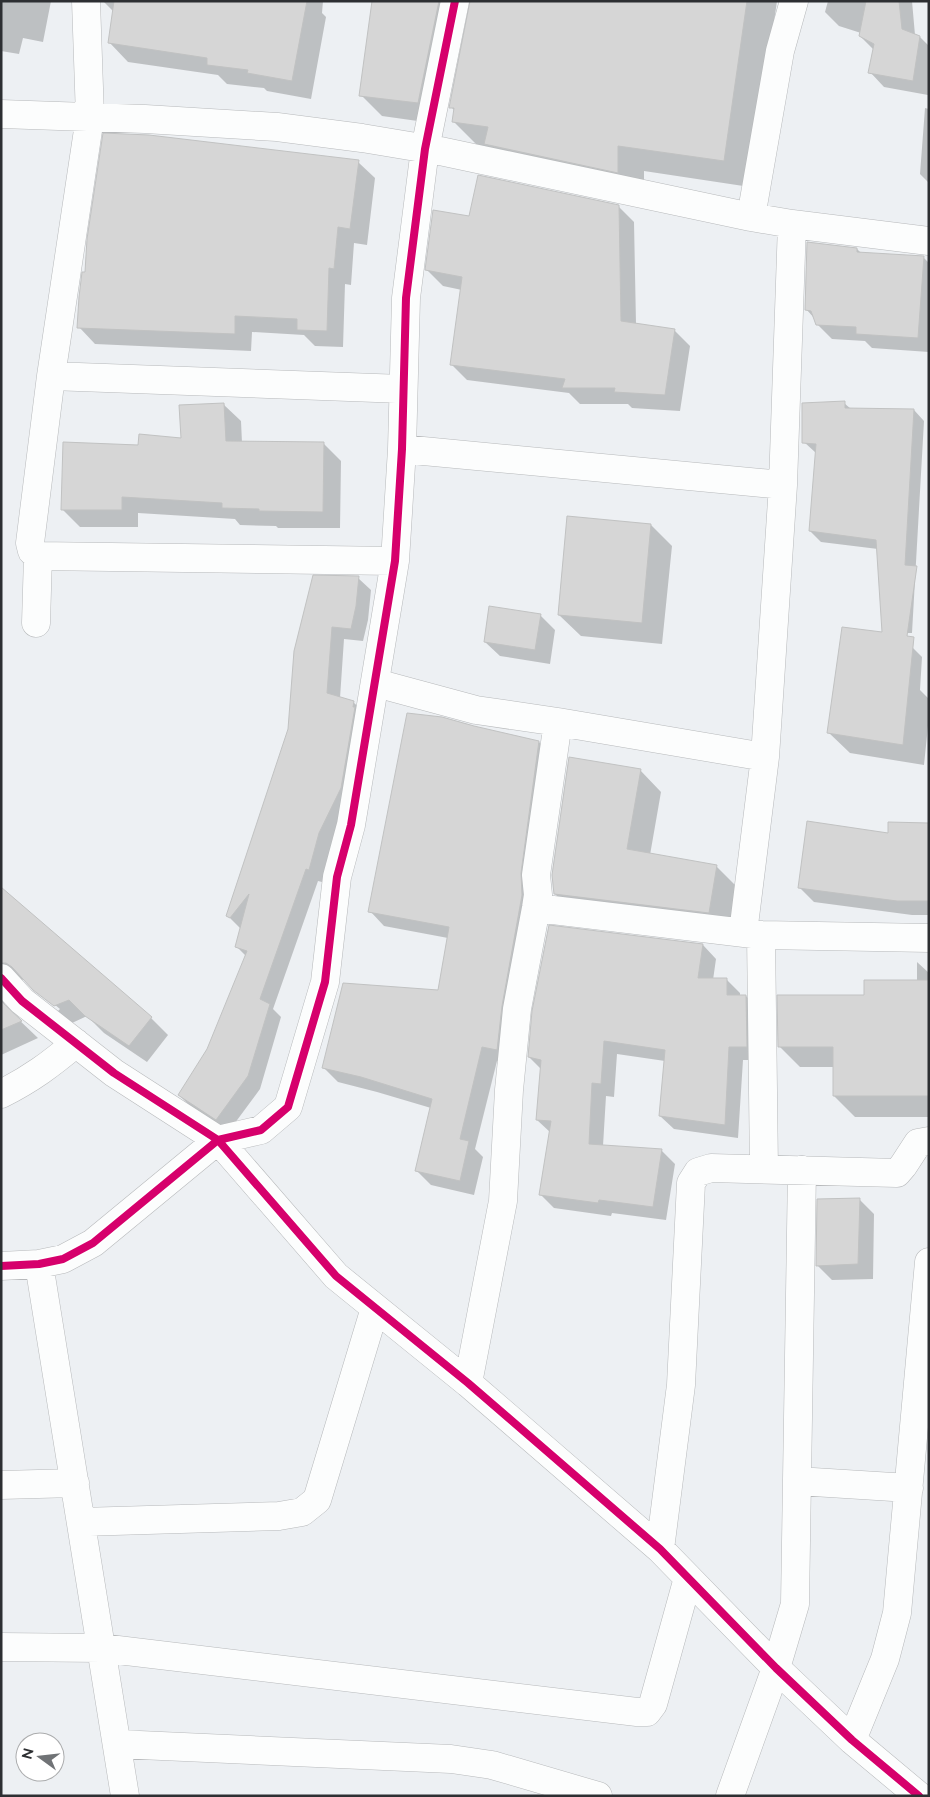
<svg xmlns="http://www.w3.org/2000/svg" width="930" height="1797" font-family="Raleway,sans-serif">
	<rect width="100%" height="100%" fill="#edf0f3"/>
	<path fill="#0003" d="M 1,1 L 51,1 L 43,42 L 23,38 L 19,54 L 1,51 Z
		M 103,1 L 323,1 L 322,13 L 326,17 L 311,99 L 267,91 L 264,88 L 227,84 L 218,75 L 128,62 L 109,42 L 114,12 Z
		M 373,1 L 455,1 L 439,124 L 382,116 L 361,95 Z
		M 471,1 L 777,1 L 750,187 L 644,171 L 644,198 L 479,147 L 453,121 L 455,111 L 451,107 Z
		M 828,1 L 912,1 L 915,35 L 920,37 L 929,46 L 928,95 L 884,87 L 870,72 L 874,50 L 860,36 L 861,33 L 839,26 L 825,12 Z
		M 925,108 L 929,109 L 929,183 L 920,174 Z
		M 358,162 L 375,178 L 367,245 L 354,243 L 351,285 L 345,284 L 343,347 L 315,346 L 304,335 L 252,332 L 251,351 L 95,344 L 79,327 Z
		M 618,206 L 634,222 L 636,324 L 674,330 L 690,346 L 680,411 L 632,408 L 628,404 L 580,404 L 569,393 L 467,380 L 451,364 L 462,290 L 443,286 L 427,270 L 470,218 Z
		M 857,249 L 861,253 L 923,257 L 929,263 L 929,352 L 872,348 L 865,341 L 832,339 L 817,324 L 815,319 L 806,309 Z
		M 844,403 L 851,409 L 914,410 L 924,421 L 912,633 L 894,633 L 878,549 L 821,542 L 810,531 L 816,453 L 804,442 Z
		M 223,404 L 241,421 L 242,443 L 323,443 L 341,461 L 340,528 L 278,528 L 276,526 L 240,525 L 235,519 L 138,513 L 138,527 L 80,527 L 62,509 L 139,446 L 182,439 Z
		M 651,525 L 672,546 L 662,644 L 581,636 L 559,615 Z
		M 358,578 L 371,590 L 368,620 L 363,641 L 344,639 L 340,698 L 353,702 L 366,714 L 322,882 L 318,881 L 273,1009 L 281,1017 L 260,1089 L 229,1131 L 192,1108 L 179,1095 L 209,1050 L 246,956 L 236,946 L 241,929 L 228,916 L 290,729 L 296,651 Z
		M 540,615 L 555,630 L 550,664 L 500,656 L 485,642 Z
		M 901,636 L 922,657 L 920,690 L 929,699 L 929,716 L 924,765 L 850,753 L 828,732 Z
		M 539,742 L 553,756 L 511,1064 L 497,1061 L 475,1149 L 483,1157 L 474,1195 L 431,1185 L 417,1171 L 431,1108 L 377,1092 L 338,1082 L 323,1067 L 439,992 L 448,938 L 384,926 L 370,911 Z
		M 640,770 L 661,792 L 650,855 L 716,866 L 737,887 L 729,933 L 576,915 L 555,894 Z
		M 929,824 L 929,915 L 912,915 L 814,902 L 799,887 L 890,835 Z
		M 3,890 L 151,1018 L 168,1035 L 147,1062 L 104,1033 L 87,1016 L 72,1023 L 48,1003 L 58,1011 L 60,1009 L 25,980 L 16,979 L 3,1000 L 6,1007 L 16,1017 L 38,1038 L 1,1055 L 1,898 Z
		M 703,945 L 716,959 L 713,980 L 727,980 L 740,993 L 740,996 L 746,996 L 759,1010 L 760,1060 L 743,1060 L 738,1138 L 674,1129 L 660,1116 L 665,1061 L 617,1054 L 614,1097 L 606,1096 L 603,1146 L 661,1150 L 675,1164 L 666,1220 L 612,1213 L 611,1216 L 554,1208 L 540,1194 L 551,1133 L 537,1120 L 541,1069 L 529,1057 Z
		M 917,962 L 929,973 L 929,1117 L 855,1117 L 834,1096 L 834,1067 L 800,1067 L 779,1046 L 865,997 L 917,981 Z
		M 859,1199 L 874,1214 L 873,1279 L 832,1280 L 817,1265 Z"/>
	<path fill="#d6d6d6" stroke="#c1c2c2" d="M 114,1 L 307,1 L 292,81 L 247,73 L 248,70 L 207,65 L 207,58 L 108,43 Z
		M 372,1 L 439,1 L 418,103 L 359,96 Z
		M 470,1 L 747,1 L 724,161 L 618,146 L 618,173 L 484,144 L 488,127 L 452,122 L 454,108 L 449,108 Z
		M 866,1 L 899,1 L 902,29 L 920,36 L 913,81 L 868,73 L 874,44 L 859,36 Z
		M 103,133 L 149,135 L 359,160 L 350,229 L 338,227 L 334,269 L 329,268 L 327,331 L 297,330 L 297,319 L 235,316 L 235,334 L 77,328 L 79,297 L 82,272 L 85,272 L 87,239 Z
		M 478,175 L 619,205 L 621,321 L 675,329 L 665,395 L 614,392 L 615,388 L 562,388 L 565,379 L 450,365 L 462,277 L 425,270 L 433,210 L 469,216 Z
		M 807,242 L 857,248 L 857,252 L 924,256 L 918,338 L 856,334 L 856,327 L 816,325 L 811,311 L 805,310 Z
		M 845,401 L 845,408 L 914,409 L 905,565 L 917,566 L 907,636 L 914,637 L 903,745 L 827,733 L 842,627 L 882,632 L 876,540 L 809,531 L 816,444 L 802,443 L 802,403 Z
		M 224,403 L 226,441 L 324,442 L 323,512 L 259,511 L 259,509 L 222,508 L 222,503 L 122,497 L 122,510 L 61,510 L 63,442 L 138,445 L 139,434 L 181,438 L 179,405 Z
		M 567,516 L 651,524 L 642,623 L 558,615 Z
		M 313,575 L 359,576 L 356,606 L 351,629 L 332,627 L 327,693 L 354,701 L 353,707 L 355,707 L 341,788 L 319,833 L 309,870 L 306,869 L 260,999 L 270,1004 L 248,1076 L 216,1120 L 178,1095 L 207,1049 L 247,951 L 235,947 L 249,894 L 230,918 L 226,916 L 288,729 L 294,651 Z
		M 489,606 L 541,614 L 535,650 L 484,642 Z
		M 407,713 L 442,717 L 474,726 L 539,741 L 521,873 L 522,895 L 502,1006 L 497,1050 L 482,1047 L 460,1139 L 469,1141 L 460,1181 L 415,1171 L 432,1099 L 361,1077 L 322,1068 L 343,983 L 438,990 L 449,927 L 368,912 Z
		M 569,757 L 641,769 L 627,849 L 717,865 L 709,913 L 554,894 L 552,875 Z
		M 807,821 L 888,833 L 888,822 L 929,823 L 929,901 L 897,901 L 798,888 Z
		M 1,887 L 152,1017 L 129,1046 L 85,1016 L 69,1000 L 54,1006 L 33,990 L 12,967 L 6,963 L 1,963 Z
		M 549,925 L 703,944 L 698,978 L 727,978 L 727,995 L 746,995 L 747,1047 L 729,1047 L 725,1125 L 659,1116 L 665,1050 L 604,1041 L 601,1084 L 592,1083 L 589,1144 L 662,1149 L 653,1207 L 599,1200 L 598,1203 L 539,1195 L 551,1121 L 536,1120 L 541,1060 L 528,1057 L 532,1011 Z
		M 864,980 L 929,980 L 929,1096 L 833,1096 L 833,1047 L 778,1047 L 777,995 L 864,995 Z
		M 1,1001 L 22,1021 L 1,1030 Z
		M 860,1198 L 858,1264 L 816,1266 L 817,1199 Z"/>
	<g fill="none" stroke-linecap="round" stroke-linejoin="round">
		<defs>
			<path id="minor" d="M 86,1 L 90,117 L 51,376 L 30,543 L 32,551 L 38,556 L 395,561
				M 1,114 L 145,119 L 277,127 L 362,138 L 440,151 L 751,217 L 792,224 L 929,241
				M 751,217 L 780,51 L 794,1
				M 51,376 L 403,389
				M 402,449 L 783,485
				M 36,623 L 38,556
				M 376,683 L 476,710 L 558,722 L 765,757
				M 536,908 L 761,935 L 929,938
				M 743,933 L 765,757 L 783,485 L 792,224
				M 761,935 L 764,1169
				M 1,978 L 22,1001 L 114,1073 L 218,1140 L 336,1276 L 468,1383 L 660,1549 L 776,1668 L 852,1740 L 919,1796
				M 1,1094 C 31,1079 51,1064 76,1043
				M 39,1264 L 125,1796
				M 1,1266 L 39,1264 L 63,1259 L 93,1243 L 218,1140 L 261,1130 L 288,1107 L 325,982 L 337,877 L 351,825 L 395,561 L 402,449 L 406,298 L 425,149 L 455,1
				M 468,1383 L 503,1201 L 509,1090 L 517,1009 L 536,908 L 538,895 L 536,875 L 558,722
				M 797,1481 L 909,1488
				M 1,1485 L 75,1483
				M 81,1522 L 279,1516 L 302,1512 L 317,1500 L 375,1308
				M 660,1549 L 681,1385 L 691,1183 L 698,1172 L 711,1168 L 897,1173 L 903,1166 L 918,1143 L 929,1141
				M 1,1647 L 101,1648 L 637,1712 L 647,1712 L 653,1704 L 688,1578
				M 852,1740 L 885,1659 L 897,1613 L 929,1262
				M 117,1744 L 451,1759 L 492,1765 L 598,1796
				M 730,1796 L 776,1668 L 795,1604 L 802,1170"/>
		</defs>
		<use href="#minor" stroke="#b7b9bb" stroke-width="29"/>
		<use href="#minor" stroke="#fcfdfd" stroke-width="28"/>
		<defs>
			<path id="cycleway" d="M 1,978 L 22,1001 L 114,1073 L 218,1140 L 336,1276 L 468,1383 L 660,1549 L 776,1668 L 852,1740 L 919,1796
				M 1,1266 L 39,1264 L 63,1259 L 93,1243 L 218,1140 L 261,1130 L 288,1107 L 325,982 L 337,877 L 351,825 L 395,561 L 402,449 L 406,298 L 425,149 L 455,1"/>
		</defs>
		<use href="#cycleway" stroke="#fff" stroke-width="11"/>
		<use href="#cycleway" stroke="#d6006c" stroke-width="8"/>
	</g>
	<rect width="930" height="1797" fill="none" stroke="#2d2f32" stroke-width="5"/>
	<g transform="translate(40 1757) rotate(285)"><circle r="24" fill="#ffffff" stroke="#abacad"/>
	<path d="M0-4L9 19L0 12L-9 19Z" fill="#707376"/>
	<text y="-8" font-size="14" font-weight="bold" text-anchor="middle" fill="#2d2f32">N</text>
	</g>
</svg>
